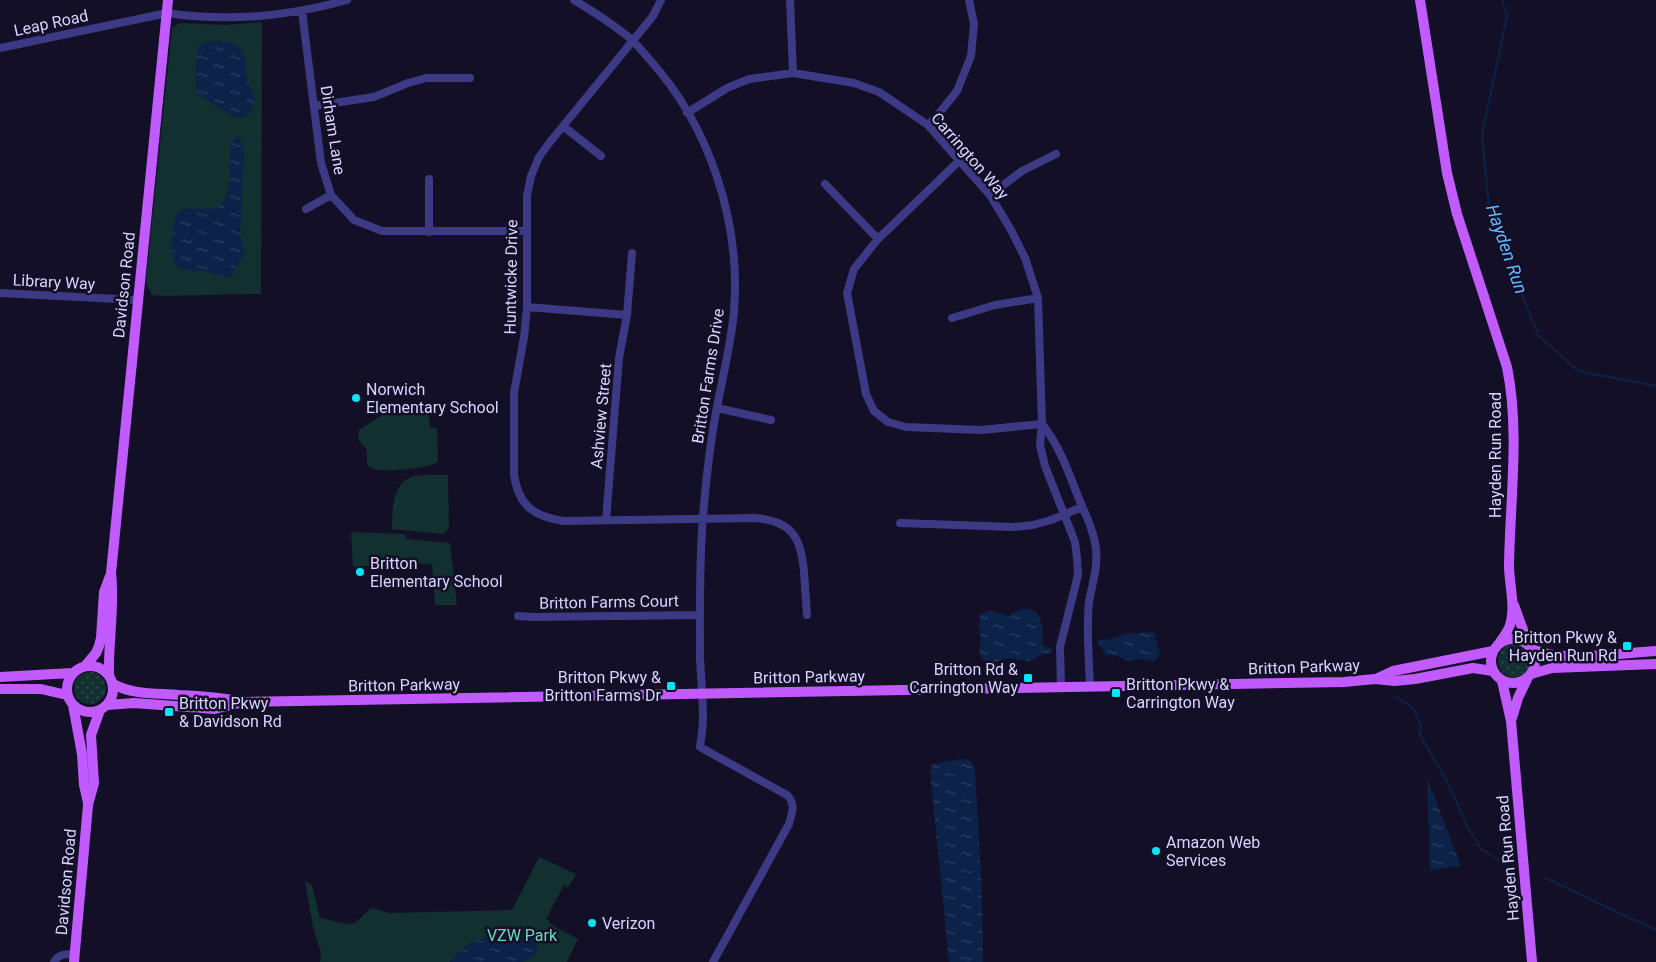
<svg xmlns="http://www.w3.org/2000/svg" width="1656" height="962" font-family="Roboto,sans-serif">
	<defs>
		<pattern id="grass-dots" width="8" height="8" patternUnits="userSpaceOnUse" patternTransform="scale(1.25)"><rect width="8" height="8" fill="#12302f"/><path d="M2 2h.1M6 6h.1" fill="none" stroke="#344d4e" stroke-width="1.8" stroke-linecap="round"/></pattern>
		<pattern id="water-ripples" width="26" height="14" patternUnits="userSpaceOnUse" patternTransform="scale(1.25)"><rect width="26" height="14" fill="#0c2248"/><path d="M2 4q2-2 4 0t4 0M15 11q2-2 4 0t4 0" fill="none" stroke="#2f4163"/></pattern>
	</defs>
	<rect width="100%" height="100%" fill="#130f26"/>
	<path fill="url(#grass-dots)" d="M1498 661a17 17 0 1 1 34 0a17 17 0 1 1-34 0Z
		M74 688a16 16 0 1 1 32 0a16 16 0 1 1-32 0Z"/>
	<path fill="#12302f" d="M 262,22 L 261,294 L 160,296 L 152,295 L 148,288 L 146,280 L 172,28 L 180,23 L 226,25 Z
		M 428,411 L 430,428 L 437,428 L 438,462 C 429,468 384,473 374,469 C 371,468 369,466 367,465 L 367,450 L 358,439 L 359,430 L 384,414 L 390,412 Z
		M 448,475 L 449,528 L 443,534 L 392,529 C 392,511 392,479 416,476 C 426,474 438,475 448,475 Z
		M 351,532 L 405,534 L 407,539 L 450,543 L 457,605 L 435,605 L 432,564 L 409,563 L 353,567 Z
		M 539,857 L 576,874 L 568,888 L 564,885 L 546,919 L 549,921 L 549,923 L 578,939 L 567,962 L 320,962 L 321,953 L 313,927 L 305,881 L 312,885 L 320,918 L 348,924 L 355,923 L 370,909 L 373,908 L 389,913 L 512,910 Z"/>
	<path fill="url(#water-ripples)" d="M 205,42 C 214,42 228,40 236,45 C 247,51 245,66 247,77 C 249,84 254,92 254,99 C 254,111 246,119 235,118 L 198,94 C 194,86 196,56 199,47 Z
		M 237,135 L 242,142 L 244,155 L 240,235 L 245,253 L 232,275 L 228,278 C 219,276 210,272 202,271 C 196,270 188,271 182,269 C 172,266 170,248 172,239 C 173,231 173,220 178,213 C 187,202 215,217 224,201 C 236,183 222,149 237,135 Z
		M 1021,609 C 1045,606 1042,630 1043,646 L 1052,649 L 1051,653 L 1043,654 L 1029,661 L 1009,658 L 992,663 L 983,660 L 979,651 L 981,638 L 979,626 L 980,615 L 990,610 L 1008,616 Z
		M 1148,631 L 1155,633 L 1156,642 L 1160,652 L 1158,657 L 1154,662 L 1141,659 L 1129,661 L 1117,656 L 1107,655 L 1104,652 L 1100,645 L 1098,644 L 1098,640 C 1110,640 1114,638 1125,634 C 1133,631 1140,636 1148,631 Z
		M 961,759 C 969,759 972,761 975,769 L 982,895 L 983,962 L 949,962 L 930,771 L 932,764 Z
		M 1427,778 L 1461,866 L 1430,870 Z
		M 507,933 C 520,934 540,934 537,952 L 524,962 L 450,962 C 469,939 480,938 507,933 Z"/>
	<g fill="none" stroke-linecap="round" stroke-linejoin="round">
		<path stroke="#0c2248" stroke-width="2" d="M 1502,0 L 1507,16 L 1482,135 L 1489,207 L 1538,335 L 1578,371 L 1656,386
			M 1395,696 L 1413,708 L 1421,725 L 1420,735 L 1447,781 L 1468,828 L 1481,849 L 1504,863
			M 1545,878 L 1656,930"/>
		<path stroke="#3d3a85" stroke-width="8" d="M 574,0 C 594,12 613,24 631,39 C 638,46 644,53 650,60 C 710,127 741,222 734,311 C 731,344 723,375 717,407 C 710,443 706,480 703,516 C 699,563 700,611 700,658 C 701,678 703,698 703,719 C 703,728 701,738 700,747 L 787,795 C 796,804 792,813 789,824 L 713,962
			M 661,0 L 653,16 L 550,142 L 539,157 L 531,176 L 527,196 L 527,307 L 524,337 L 514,393 L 514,475 C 519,506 533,516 563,521 L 755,518 C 792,521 801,537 804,572 C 805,586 806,601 807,615
			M 790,0 L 793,73
			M 302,11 L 321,163 L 331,195 L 354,220 L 382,231 L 526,231
			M 0,48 L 167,13 C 228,22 287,17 347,0
			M 314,106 L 374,97 L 408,83 L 426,78 L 470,78
			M 687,113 L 727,88 L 749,79 L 793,73 L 854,83 L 879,92 L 928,125 L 990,195 L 1011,230 L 1025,258 L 1038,298 L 1042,424 L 1040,445 L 1045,466 L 1075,542 L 1077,558 L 1078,575 L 1060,647 L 1061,687
			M 928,125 L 937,116 L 957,91 L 971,56 L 974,24 L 969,0
			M 563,126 L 601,156
			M 959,161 L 878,239 L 854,269 L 847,293 L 866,394 L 874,411 L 888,422 L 906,427 L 981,430 L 1042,424
			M 429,179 L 429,232
			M 825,184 L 878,239
			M 990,195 L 1022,171 L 1056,154
			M 306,209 L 331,195
			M 0,293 L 137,300
			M 527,307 L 627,315
			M 952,318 L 995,305 L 1038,298
			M 717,408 L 771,420
			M 1042,424 C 1059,445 1069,473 1079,499 C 1086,515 1094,532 1096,549 C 1098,568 1092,584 1089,602 C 1086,629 1089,659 1090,686
			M 606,520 L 619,358 L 627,315 L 632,253
			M 900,523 L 1013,527 L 1033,525 L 1051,520 L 1082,507
			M 518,616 L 533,617 L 700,615
			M 54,962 C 58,954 66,954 75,954"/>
		<path stroke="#c25bff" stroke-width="10" d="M 1420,0 L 1447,173 L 1457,214 L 1507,367 C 1520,431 1510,500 1509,565 C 1509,584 1516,607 1510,625 C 1508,632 1502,639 1498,645
			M 1514,605 L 1528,644
			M1491 661a22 22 0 1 1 44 0a22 22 0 1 1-44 0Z
			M 1532,649 C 1564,663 1621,653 1656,651
			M67 689a23 23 0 1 1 46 0a23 23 0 1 1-46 0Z
			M 85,666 L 96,653 L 99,646 L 101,638 L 104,592 L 110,576
			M 1531,674 L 1552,668 L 1656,664
			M 109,675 C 108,641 115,607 111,573 L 168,0
			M 0,677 L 72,673
			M 1376,679 L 1393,671 L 1493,651
			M 1502,681 L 1511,721 L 1532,962
			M 113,684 C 133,695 156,693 179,695 C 199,696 218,697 238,701
			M 0,689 L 41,689 L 67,695
			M 73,705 L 82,754 L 84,785 L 88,803
			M 107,705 L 134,703 L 215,709 L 244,702 L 1344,682 L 1375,679 L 1395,681 L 1415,679 L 1473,668 L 1493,671
			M 1512,718 L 1518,698 L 1527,679
			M 74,962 L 88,805 L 94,783 L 91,735 L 100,710"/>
	</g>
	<g fill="#00e5ff" stroke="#130f26" stroke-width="2">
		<circle cx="356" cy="398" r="5"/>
		<circle cx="360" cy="572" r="5"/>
		<rect x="1622" y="641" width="10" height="10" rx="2.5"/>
		<rect x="1023" y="673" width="10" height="10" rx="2.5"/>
		<rect x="666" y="681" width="10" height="10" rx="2.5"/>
		<rect x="1111" y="688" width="10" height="10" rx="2.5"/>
		<rect x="164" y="707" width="10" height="10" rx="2.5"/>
		<circle cx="1156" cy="851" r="5"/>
		<circle cx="592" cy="923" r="5"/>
	</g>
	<g text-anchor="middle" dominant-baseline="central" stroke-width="5" stroke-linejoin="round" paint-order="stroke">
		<g font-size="16" fill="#d9d4ff" stroke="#130f26">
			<text transform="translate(51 23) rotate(-12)">Leap Road</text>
			<text transform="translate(333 130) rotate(81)">Dirham Lane</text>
			<text transform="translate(970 156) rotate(49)">Carrington Way</text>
			<text transform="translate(511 277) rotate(-89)">Huntwicke Drive</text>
			<text transform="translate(54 282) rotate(3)">Library Way</text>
			<text transform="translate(124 285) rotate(-84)">Davidson Road</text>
			<text transform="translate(708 376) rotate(-81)">Britton Farms Drive</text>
			<text transform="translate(601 416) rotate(-85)">Ashview Street</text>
			<text transform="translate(1495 455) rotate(-90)">Hayden Run Road</text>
			<text transform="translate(609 602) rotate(-1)">Britton Farms Court</text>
			<text transform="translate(1304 667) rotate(-2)">Britton Parkway</text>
			<text transform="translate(809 677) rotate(-1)">Britton Parkway</text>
			<text transform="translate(404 685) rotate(-1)">Britton Parkway</text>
			<text transform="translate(1508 858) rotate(-95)">Hayden Run Road</text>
			<text transform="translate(66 882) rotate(-85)">Davidson Road</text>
		</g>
		<g font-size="16" fill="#d9d4ff" stroke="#130f26" text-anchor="start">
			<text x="366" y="389">Norwich<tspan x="366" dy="18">Elementary School</tspan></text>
			<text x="370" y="563">Britton<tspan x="370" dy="18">Elementary School</tspan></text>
			<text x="1617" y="637" text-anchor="end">Britton Pkwy &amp;<tspan x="1617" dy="18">Hayden Run Rd</tspan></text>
			<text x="1018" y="669" text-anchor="end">Britton Rd &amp;<tspan x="1018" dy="18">Carrington Way</tspan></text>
			<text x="661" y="677" text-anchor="end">Britton Pkwy &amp;<tspan x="661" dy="18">Britton Farms Dr</tspan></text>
			<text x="1126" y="684">Britton Pkwy &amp;<tspan x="1126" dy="18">Carrington Way</tspan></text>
			<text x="179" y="703">Britton Pkwy<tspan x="179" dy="18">&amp; Davidson Rd</tspan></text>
			<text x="1166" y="842">Amazon Web<tspan x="1166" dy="18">Services</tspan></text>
			<text x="602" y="923">Verizon</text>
		</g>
		<g font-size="16" fill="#5fe0c0" stroke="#130f26">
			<text x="522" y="935">VZW Park</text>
		</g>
		<g font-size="18" font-style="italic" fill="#62b6ff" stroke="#130f26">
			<text transform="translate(1507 249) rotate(71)">Hayden Run</text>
		</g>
	</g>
</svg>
